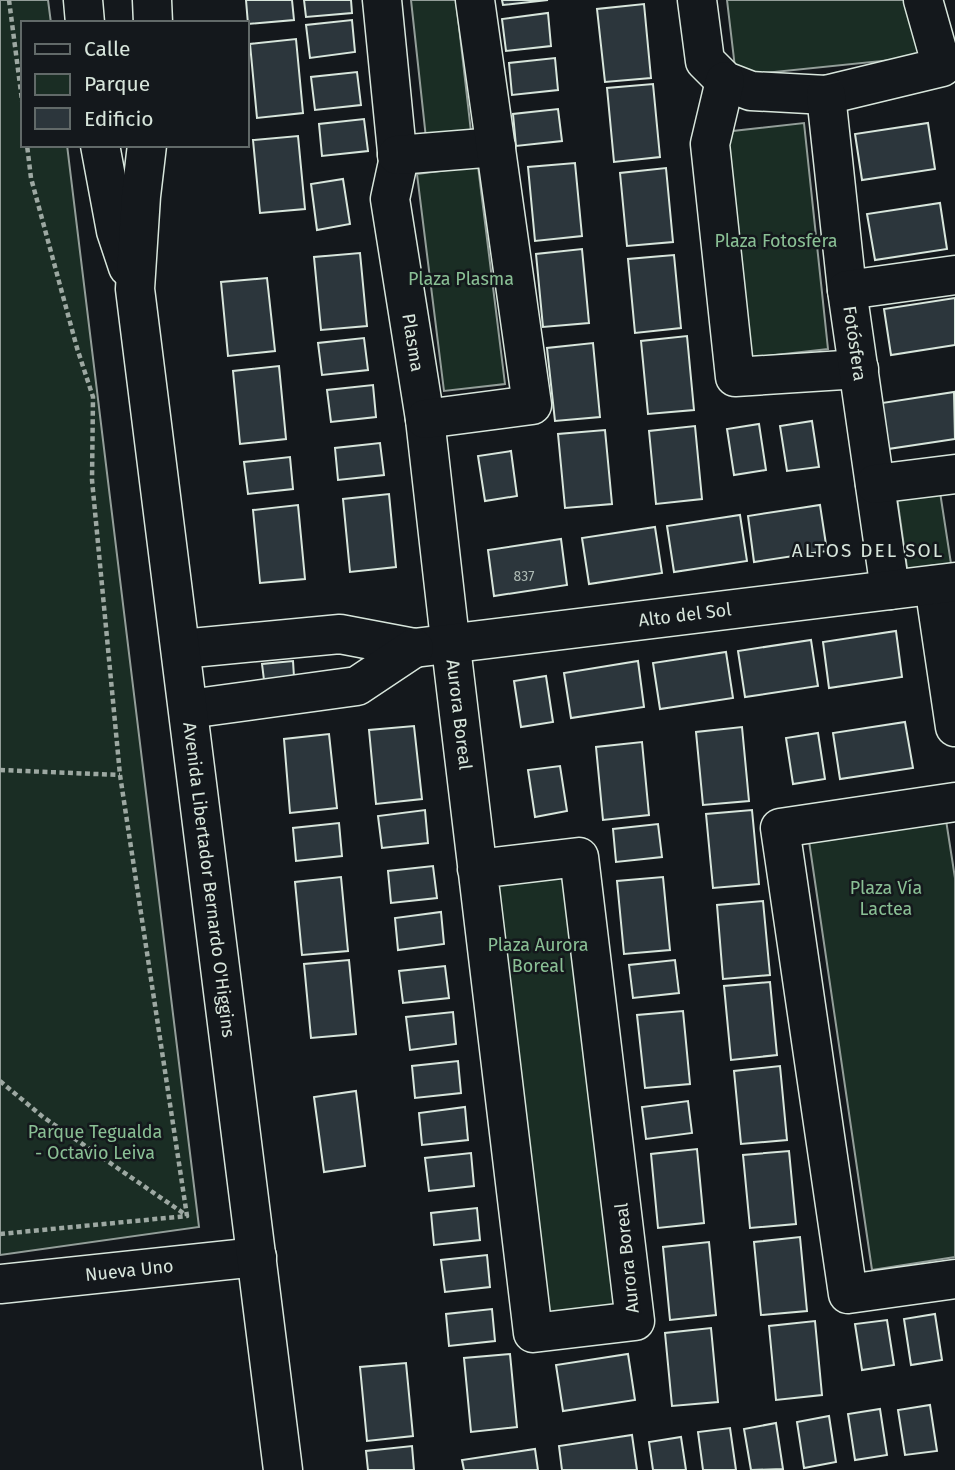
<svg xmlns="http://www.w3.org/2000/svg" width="955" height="1470" font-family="'Fira Sans',sans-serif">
	<rect width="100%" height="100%" fill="#14181c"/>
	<path fill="#1a2d24" stroke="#939e99" stroke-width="2" d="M 0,0 L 48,0 L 51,23 L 23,23 L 23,145 L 67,145 L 199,1227 L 0,1255 Z
		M 411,0 L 456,0 L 471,132 L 426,138 Z
		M 727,0 L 905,0 L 921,57 L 736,76 Z
		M 804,123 L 828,349 L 748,358 L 724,132 Z
		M 478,166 L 505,384 L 444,391 L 417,174 Z
		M 940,492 L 952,570 L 908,575 L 897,497 Z
		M 946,820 L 955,878 L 955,1257 L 872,1270 L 809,841 Z
		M 566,871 L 616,1306 L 541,1314 L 491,879 Z"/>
	<path fill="#2c363c" stroke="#d8e6dc" stroke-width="2" d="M 246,0 L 292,0 L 294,20 L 248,24 Z
		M 304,0 L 351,0 L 352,13 L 306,17 Z
		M 502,0 L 548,0 L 503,5 Z
		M 644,4 L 651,78 L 605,82 L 597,9 Z
		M 548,13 L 551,46 L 506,51 L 502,19 Z
		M 352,20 L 355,52 L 310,58 L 306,25 Z
		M 296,39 L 303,113 L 257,118 L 250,44 Z
		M 555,58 L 558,90 L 512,95 L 509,63 Z
		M 357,72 L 361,105 L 315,110 L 311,77 Z
		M 653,84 L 660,157 L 614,162 L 607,88 Z
		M 558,109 L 562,141 L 516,146 L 513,114 Z
		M 364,119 L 368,151 L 322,156 L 319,124 Z
		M 928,123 L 935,169 L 862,180 L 855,134 Z
		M 298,136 L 305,209 L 260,213 L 253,140 Z
		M 575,163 L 582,236 L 535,241 L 528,167 Z
		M 666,168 L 673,242 L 627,246 L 620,173 Z
		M 343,179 L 350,224 L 317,230 L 311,184 Z
		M 940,203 L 947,249 L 875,260 L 867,214 Z
		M 582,249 L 589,323 L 543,327 L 536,254 Z
		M 360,253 L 367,326 L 321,330 L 314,257 Z
		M 674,255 L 681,328 L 635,333 L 628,259 Z
		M 267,278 L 275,351 L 228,356 L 221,282 Z
		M 955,298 L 955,345 L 891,355 L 884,309 Z
		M 687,336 L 694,410 L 648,414 L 641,341 Z
		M 364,338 L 368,370 L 322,375 L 318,343 Z
		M 593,343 L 600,417 L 555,421 L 547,348 Z
		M 279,366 L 286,439 L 240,444 L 233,371 Z
		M 373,385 L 376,417 L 331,422 L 327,390 Z
		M 954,392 L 955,439 L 888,449 L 882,403 Z
		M 812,421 L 819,467 L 787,471 L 780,426 Z
		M 759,424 L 766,470 L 734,475 L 727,429 Z
		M 695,426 L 702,499 L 656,504 L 649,431 Z
		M 605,430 L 612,504 L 565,508 L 558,434 Z
		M 380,443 L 384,475 L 338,480 L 335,448 Z
		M 511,451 L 517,496 L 485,501 L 478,456 Z
		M 290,457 L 293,489 L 248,494 L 244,462 Z
		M 389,494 L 396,567 L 350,572 L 343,499 Z
		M 298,505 L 305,579 L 260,583 L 253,510 Z
		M 820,505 L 827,551 L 754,562 L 748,516 Z
		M 740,515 L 747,561 L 674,572 L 667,526 Z
		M 655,527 L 662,573 L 589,584 L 582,538 Z
		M 561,539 L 567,585 L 494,596 L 488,550 Z
		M 896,631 L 902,677 L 829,688 L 823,642 Z
		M 811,640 L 818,686 L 745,697 L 738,651 Z
		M 726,652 L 733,698 L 660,709 L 653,663 Z
		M 293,661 L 294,677 L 264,680 L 262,664 Z
		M 638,661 L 644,707 L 571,718 L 564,673 Z
		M 546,676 L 553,722 L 521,727 L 514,681 Z
		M 905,722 L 913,768 L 840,779 L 833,733 Z
		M 414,726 L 422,799 L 376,804 L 369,730 Z
		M 742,727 L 749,801 L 703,805 L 696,732 Z
		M 818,733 L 825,779 L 793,784 L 786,738 Z
		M 329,734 L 337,808 L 290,813 L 284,739 Z
		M 642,742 L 649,815 L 603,820 L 596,747 Z
		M 560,766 L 567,811 L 535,817 L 528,770 Z
		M 425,810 L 428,843 L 382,848 L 378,816 Z
		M 752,810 L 759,884 L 713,888 L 706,814 Z
		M 339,823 L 342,856 L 296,861 L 293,828 Z
		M 658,824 L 662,857 L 616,862 L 613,829 Z
		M 433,866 L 437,898 L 391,903 L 388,871 Z
		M 341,877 L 348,951 L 302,955 L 295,882 Z
		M 663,877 L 670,950 L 624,954 L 617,881 Z
		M 763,901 L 770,975 L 723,979 L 717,905 Z
		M 441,912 L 444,944 L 398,950 L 395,918 Z
		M 349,960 L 356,1034 L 311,1038 L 304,964 Z
		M 675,960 L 679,993 L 633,998 L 629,965 Z
		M 445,966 L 449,998 L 403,1003 L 399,971 Z
		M 770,982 L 777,1055 L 731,1060 L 724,986 Z
		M 683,1011 L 690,1084 L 645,1088 L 637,1015 Z
		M 453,1012 L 456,1044 L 410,1050 L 406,1017 Z
		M 458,1061 L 461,1093 L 415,1098 L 412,1066 Z
		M 780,1066 L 787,1140 L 741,1144 L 734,1071 Z
		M 356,1091 L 365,1166 L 324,1172 L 314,1097 Z
		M 688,1101 L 692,1133 L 646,1139 L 642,1107 Z
		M 465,1107 L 468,1140 L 422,1145 L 419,1113 Z
		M 697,1149 L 704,1223 L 658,1228 L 651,1154 Z
		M 789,1151 L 796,1224 L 750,1228 L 743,1155 Z
		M 471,1153 L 474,1186 L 429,1191 L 425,1158 Z
		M 477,1208 L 480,1240 L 434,1245 L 431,1213 Z
		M 800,1237 L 807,1311 L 761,1315 L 754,1242 Z
		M 709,1242 L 716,1315 L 670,1320 L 663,1247 Z
		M 487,1255 L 490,1287 L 445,1292 L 441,1260 Z
		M 492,1309 L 495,1341 L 449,1346 L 446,1314 Z
		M 935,1314 L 942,1360 L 911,1365 L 904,1319 Z
		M 887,1320 L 894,1365 L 862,1370 L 855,1324 Z
		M 815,1321 L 822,1395 L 776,1400 L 769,1326 Z
		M 711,1328 L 718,1402 L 672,1406 L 665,1333 Z
		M 510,1354 L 517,1427 L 471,1432 L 464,1358 Z
		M 628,1354 L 635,1400 L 563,1411 L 556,1365 Z
		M 406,1363 L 413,1436 L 367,1441 L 360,1367 Z
		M 930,1405 L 937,1451 L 905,1455 L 898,1410 Z
		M 880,1409 L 887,1455 L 855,1460 L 848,1414 Z
		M 829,1416 L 836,1462 L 804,1468 L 797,1422 Z
		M 776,1423 L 783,1469 L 751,1470 L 744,1429 Z
		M 730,1428 L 736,1470 L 703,1470 L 698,1432 Z
		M 632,1435 L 637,1470 L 562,1470 L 559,1446 Z
		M 681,1437 L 686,1470 L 653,1470 L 649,1442 Z
		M 412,1446 L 414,1470 L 368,1470 L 366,1451 Z
		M 535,1449 L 538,1470 L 464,1470 L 462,1460 Z"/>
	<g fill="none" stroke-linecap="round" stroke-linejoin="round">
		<defs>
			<g id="minor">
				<path id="s1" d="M 382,0 L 398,162 L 390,199 L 425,419 L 448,622 L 533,1333 L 635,1321 L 579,857 L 477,869"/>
				<path d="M 697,0 L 705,61 L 725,81 L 751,91 L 826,95 L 942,67 L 923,0"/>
				<path d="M 725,81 L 710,144 L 735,377 L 859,369"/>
				<path id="s2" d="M 826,95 L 847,290 L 890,590"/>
				<path d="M 397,155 L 496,147"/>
				<path d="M 847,290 L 955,275"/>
				<path d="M 425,419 L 532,405 L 475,0"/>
				<path d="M 875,484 L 955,474"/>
				<path d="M 934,585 L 955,727"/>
				<path id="s3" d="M 181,649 L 340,634 L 414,648 L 955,582"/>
				<path d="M 189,709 L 357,686 L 414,648"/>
				<path d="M 955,802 L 780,828 L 848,1294 L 955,1279"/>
				<path id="s4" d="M 0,1284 L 257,1257"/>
			</g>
			<g id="major">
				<path d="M 83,0 L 85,23"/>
				<path d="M 152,0 L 153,23"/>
				<path d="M 100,145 L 116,231 L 128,267"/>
				<path id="s5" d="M 147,145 L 141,196 L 135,289 L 283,1470"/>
			</g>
		</defs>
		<use href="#minor" stroke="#d8e6dc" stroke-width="41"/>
		<use href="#major" stroke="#d8e6dc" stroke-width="41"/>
		<path stroke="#9da8a2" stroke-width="4.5" stroke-dasharray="5 3.5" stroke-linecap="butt" d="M 9,0 L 23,108
			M 0,770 L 120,775
			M 0,1081 L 43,1117 L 186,1215
			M 0,1234 L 187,1216 L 120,775 L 92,480 L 93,397 L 77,348 L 31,178 L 27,145"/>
		<use href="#minor" stroke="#14181c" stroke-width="38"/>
		<use href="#major" stroke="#14181c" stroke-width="38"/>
	</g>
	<g text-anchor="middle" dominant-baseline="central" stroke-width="5" stroke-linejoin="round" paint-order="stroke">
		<g font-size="14" fill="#adbab4">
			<text x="524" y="576">837</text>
		</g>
		<g font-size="18" fill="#8ac095" stroke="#14181c">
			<text x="776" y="241">Plaza Fotosfera</text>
			<text x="461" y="279">Plaza Plasma</text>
			<text x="886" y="888">Plaza Vía<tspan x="886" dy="21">Lactea</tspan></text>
			<text x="538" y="945">Plaza Aurora<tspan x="538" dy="21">Boreal</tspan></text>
			<text x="95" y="1132">Parque Tegualda<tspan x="95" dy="21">- Octavio Leiva</tspan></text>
		</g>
		<g font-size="18" fill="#d8e6dc" stroke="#14181c">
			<text stroke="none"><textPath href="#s1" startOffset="346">Plasma</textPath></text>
			<text stroke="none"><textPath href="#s2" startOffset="250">Fotósfera</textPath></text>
			<text stroke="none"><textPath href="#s3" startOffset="508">Alto del Sol</textPath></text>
			<text stroke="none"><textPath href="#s1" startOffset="721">Aurora Boreal</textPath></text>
			<text stroke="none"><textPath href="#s5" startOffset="740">Avenida Libertador Bernardo O'Higgins</textPath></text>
			<text transform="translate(627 1258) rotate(-96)">Aurora Boreal</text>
			<text stroke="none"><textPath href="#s4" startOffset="130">Nueva Uno</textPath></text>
		</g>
		<g font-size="19" letter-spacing="2" fill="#d8e6dc" stroke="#14181c">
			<text x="868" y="550">ALTOS DEL SOL</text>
		</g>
	</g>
	<rect x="21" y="21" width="228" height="126" fill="#14181c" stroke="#626a69" stroke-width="2"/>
	<rect x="35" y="44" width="35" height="10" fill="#14181c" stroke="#626a69" stroke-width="2"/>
	<text x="84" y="56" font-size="21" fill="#d8e6dc">Calle</text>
	<rect x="35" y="74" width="35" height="21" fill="#1a2d24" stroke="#626a69" stroke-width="2"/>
	<text x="84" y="91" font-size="21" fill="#d8e6dc">Parque</text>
	<rect x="35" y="108" width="35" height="21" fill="#2c363c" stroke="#626a69" stroke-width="2"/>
	<text x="84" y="126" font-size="21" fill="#d8e6dc">Edificio</text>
</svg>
